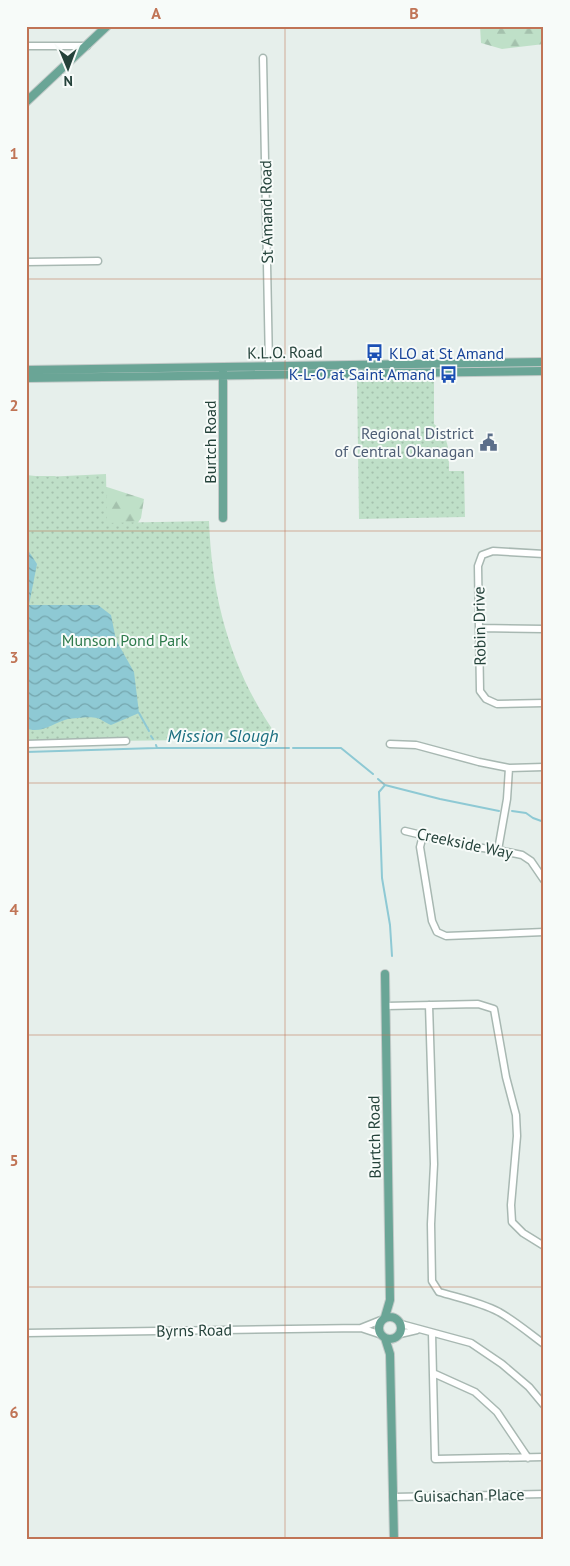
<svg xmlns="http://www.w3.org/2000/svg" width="570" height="1566" font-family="'PT Sans',sans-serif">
	<defs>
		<pattern id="forest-firs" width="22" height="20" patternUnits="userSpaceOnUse" patternTransform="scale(1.25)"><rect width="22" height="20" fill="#bfe0c8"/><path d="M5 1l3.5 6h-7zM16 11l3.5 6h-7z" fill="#a4c1ad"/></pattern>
		<pattern id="park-dots" width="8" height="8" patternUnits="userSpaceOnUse" patternTransform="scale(1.25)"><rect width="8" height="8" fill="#bfe0c8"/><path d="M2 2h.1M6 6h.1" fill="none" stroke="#a4c1ad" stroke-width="1.8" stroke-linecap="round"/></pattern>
		<pattern id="water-waves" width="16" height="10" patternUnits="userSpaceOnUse" patternTransform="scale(1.25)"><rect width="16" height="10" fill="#8ec9d4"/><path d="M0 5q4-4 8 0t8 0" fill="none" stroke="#74a5ad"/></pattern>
	</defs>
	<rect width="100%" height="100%" fill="#e6efeb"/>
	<path fill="url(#forest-firs)" d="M 480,26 L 544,26 L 544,44 L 502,49 L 481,43 Z
		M 26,476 L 55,476 L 72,489 L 107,487 L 144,499 L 141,518 L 126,541 Z"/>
	<path fill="url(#park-dots)" d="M 434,377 L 434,424 C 450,436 449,453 449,471 L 464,471 L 465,517 L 359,519 L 357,378 Z
		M 106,474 L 107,523 L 209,521 C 212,602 232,673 279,739 L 26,742 L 26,475 L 45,477 Z"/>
	<path fill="url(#water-waves)" d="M 26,547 L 37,564 L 29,605 L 98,605 L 111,615 L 116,640 L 134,672 L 139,713 L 111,725 C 106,723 101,719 97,718 C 90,716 75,718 68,719 C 55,722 40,735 26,728 Z"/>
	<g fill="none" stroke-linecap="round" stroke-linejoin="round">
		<path stroke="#8ec9d4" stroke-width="2" d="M 139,713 L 149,731
			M 151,736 L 153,739
			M 156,745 L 157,748 L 289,748
			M 293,748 L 341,748 L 373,774
			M 26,752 L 156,748
			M 378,779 L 385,785 L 440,799 L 499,811
			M 385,785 L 379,792 L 382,878 L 390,925 L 392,956
			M 512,811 L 526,813 L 533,818 L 544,822"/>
		<defs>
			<path id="minor" d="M 26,46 L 87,46
				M 263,58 L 269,366
				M 26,262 L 98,261
				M 544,554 L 493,551 L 482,555 L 478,566 L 480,691 L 486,699 L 497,704 L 544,703
				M 479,628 L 544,629
				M 26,744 L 126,741
				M 390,744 L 416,745 L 479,762 L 509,768 L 544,767
				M 405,831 L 467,846 L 498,850 L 522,855 L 531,861 L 544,880
				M 423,835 L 420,847 L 432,921 L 437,932 L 446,936 L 544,932
				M 498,850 L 507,799 L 509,768
				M 429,1005 L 434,1164 L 431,1224 L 432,1281 L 439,1292 C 459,1298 480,1302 499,1312 C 515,1321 529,1333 544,1344
				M 386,1006 L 478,1004 L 494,1009 L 506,1077 L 516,1115 L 517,1136 L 511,1205 L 512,1222 L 523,1233 L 544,1246
				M 401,1324 L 471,1343 L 502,1364 L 529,1387 L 544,1405
				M 361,1328 L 381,1320
				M 26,1333 L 361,1328 L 382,1335
				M 432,1333 L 435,1459 L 544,1457
				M 400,1334 L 417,1330
				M 433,1373 L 475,1392 L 497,1412 L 528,1458
				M 393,1497 L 544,1494"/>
			<path id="major" d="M 26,102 L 107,26
				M 26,370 L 544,362
				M 26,378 L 544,371
				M 223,518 L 223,372
				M 385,974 L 390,1300 L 385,1317
				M379 1328a11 11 0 1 1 22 0a11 11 0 1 1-22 0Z
				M 385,1338 L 390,1354 L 394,1540"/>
		</defs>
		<use href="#minor" stroke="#a8b8b2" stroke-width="9"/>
		<use href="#major" stroke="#c2cac8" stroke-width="10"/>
		<use href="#minor" stroke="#fff" stroke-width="6"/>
		<use href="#major" stroke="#6aa596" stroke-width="8"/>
	</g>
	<path fill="none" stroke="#c07456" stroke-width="1" stroke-opacity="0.55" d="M 285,26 L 285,1540M 26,279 L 544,279M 26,531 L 544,531M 26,783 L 544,783M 26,1035 L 544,1035M 26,1287 L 544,1287"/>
	<defs>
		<symbol id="bus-bare" viewBox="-9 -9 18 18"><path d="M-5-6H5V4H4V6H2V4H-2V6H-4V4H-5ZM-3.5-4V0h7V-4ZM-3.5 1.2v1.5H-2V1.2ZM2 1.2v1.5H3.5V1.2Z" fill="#1a4fb4" stroke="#f7fbf9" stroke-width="2.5" paint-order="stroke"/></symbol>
		<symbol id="civic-bare" viewBox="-9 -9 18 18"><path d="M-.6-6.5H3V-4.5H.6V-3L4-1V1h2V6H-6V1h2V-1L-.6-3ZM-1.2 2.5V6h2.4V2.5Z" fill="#5c6f8a" stroke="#f7fbf9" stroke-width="2.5" paint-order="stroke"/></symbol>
	</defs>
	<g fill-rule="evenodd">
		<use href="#bus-bare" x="362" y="340" width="25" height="25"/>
		<use href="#bus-bare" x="436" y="362" width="25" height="25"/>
		<use href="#civic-bare" x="476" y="430" width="25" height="25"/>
	</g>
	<g text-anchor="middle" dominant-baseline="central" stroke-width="4" stroke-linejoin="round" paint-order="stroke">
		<g font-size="16" fill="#24423a" stroke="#f7fbf9">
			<text transform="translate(266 212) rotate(-91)">St Amand Road</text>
			<text transform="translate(285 352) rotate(-1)">K.L.O. Road</text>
			<text transform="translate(210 442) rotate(-90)">Burtch Road</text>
			<text transform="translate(479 626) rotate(-91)">Robin Drive</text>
			<text transform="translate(465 843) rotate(12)">Creekside Way</text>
			<text transform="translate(374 1137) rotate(-91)">Burtch Road</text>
			<text transform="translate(194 1330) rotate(-1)">Byrns Road</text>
			<text transform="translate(469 1495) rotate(-1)">Guisachan Place</text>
		</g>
		<g font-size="16" fill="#164399" stroke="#f7fbf9" text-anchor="start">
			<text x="389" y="353">KLO at St Amand</text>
			<text x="435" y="374" text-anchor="end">K-L-O at Saint Amand</text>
		</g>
		<g font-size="16" fill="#4e5e75" stroke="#f7fbf9" text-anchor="end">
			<text x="474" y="433">Regional District<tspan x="474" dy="18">of Central Okanagan</tspan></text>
		</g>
		<g font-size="16" fill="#2d7a4b" stroke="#f7fbf9">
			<text x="125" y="640">Munson Pond Park</text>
		</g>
		<g font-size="18" font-style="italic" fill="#1c6f80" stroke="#f7fbf9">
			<text x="223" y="735">Mission Slough</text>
		</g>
	</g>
	<rect width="570" height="1566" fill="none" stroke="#f7fbf9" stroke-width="55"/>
	<g transform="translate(68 68) rotate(179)" stroke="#f7fbf9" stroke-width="4" paint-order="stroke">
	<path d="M0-4L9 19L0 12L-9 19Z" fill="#24423a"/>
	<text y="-8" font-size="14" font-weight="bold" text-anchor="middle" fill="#24423a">N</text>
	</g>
	<rect x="28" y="28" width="514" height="1510" fill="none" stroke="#c07456" stroke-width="2"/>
	<g font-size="16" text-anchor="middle" font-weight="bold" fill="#c07456">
		<text x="156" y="19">A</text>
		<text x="414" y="19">B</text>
		<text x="14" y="159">1</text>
		<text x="14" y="411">2</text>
		<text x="14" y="663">3</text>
		<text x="14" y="915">4</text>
		<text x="14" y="1166">5</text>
		<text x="14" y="1418">6</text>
	</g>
</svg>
